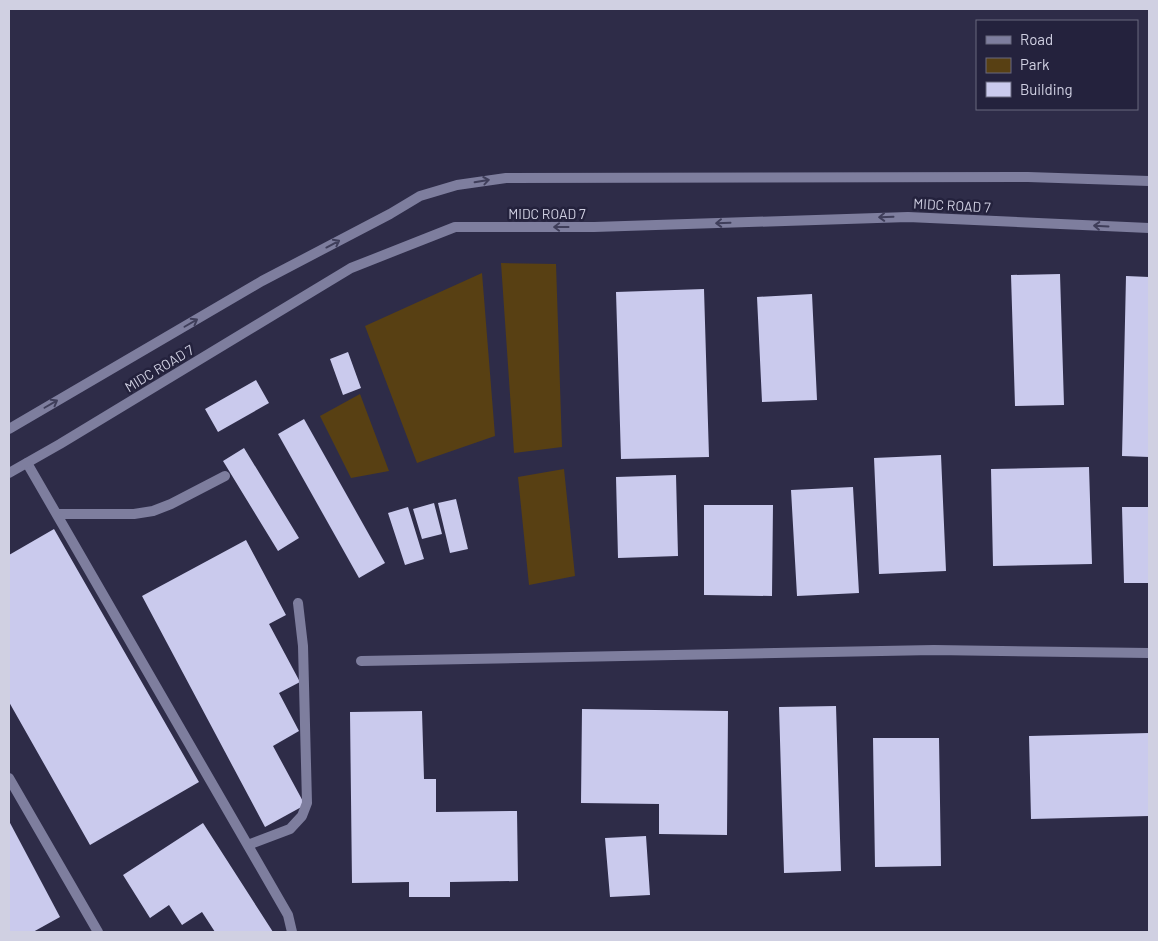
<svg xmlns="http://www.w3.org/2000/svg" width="1158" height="941" font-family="Barlow,sans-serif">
	<rect width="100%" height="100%" fill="#2e2c48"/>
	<path fill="#584013" d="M 501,263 L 556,264 L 562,447 L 514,453 Z
		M 482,273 L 495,436 L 417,463 L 365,326 Z
		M 360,394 L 389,471 L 351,478 L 320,416 Z
		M 564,469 L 575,576 L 529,585 L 518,477 Z"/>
	<path fill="#cacaed" d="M 1060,274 L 1064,405 L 1015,406 L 1011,275 Z
		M 1126,276 L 1149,277 L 1149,457 L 1122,456 Z
		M 704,289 L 709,457 L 621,459 L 616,292 Z
		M 812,294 L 817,400 L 762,402 L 757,297 Z
		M 348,352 L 361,388 L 343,395 L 330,359 Z
		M 256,380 L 269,403 L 218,432 L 205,409 Z
		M 304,419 L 385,563 L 359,578 L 278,434 Z
		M 244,448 L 299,538 L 278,551 L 223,461 Z
		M 941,455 L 946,571 L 879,574 L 874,458 Z
		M 1089,467 L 1092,564 L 993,566 L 991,469 Z
		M 676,475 L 678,556 L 618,558 L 616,477 Z
		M 853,487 L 859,593 L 797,596 L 791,490 Z
		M 456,499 L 468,549 L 450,553 L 438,503 Z
		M 434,503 L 442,534 L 422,539 L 413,509 Z
		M 704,505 L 773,505 L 772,596 L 704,595 Z
		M 408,507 L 424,559 L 405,565 L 388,513 Z
		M 1122,507 L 1149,507 L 1149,583 L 1124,583 Z
		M 54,529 L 199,782 L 90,845 L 9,702 L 9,555 Z
		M 246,540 L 286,615 L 269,624 L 300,682 L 279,693 L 299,731 L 273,746 L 305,805 L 265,827 L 142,596 Z
		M 836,706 L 841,871 L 784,873 L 779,707 Z
		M 582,709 L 728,711 L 727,835 L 659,834 L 659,804 L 581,803 Z
		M 422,711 L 424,779 L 436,779 L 436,812 L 517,811 L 518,881 L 450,882 L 450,897 L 409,897 L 409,882 L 352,883 L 350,712 Z
		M 1149,733 L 1149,816 L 1031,819 L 1029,736 Z
		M 873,738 L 939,738 L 941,866 L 875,867 Z
		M 9,821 L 60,917 L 33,932 L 9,932 Z
		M 203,823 L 273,932 L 215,932 L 202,912 L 182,925 L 169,905 L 150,918 L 123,875 Z
		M 646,836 L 650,895 L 610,897 L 605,838 Z"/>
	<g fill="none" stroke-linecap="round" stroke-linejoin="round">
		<path stroke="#7e7e9e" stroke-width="10" d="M 27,463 L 288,915 L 292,932
			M 57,514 L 134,514 L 153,511 L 171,504 L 225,476
			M 9,778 L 98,932
			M 248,845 L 290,829 L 302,816 L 307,803 L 303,646 L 298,603"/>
		<path stroke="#7e7e9e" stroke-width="10" d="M 361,661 L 934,650 L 1149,653"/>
		<path stroke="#7e7e9e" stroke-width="10" d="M 9,429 L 262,281 L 390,214 L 420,196 L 457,185 L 506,178 L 1028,177 L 1149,181
			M 9,473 L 60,444 L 351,268 L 455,227 L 594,227 L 908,217 L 1149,228"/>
	</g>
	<defs><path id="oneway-shaft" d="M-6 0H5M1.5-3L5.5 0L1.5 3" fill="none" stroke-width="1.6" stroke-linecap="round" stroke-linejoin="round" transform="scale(1.25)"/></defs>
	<g stroke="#3f3e5a">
		<use href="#oneway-shaft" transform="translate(482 181) rotate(-9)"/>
		<use href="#oneway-shaft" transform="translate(886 217) rotate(178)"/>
		<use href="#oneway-shaft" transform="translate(723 223) rotate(178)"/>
		<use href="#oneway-shaft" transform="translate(1101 226) rotate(-177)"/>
		<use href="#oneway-shaft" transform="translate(561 227) rotate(180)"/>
		<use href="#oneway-shaft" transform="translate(333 244) rotate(-28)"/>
		<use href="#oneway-shaft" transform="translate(191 323) rotate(-30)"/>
		<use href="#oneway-shaft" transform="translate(51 404) rotate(-30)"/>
	</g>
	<g text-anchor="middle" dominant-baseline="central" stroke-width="5" stroke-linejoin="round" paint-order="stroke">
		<g font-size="14" fill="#d0d0e2" stroke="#24223d">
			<text transform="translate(952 205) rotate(3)">MIDC ROAD 7</text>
			<text x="547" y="213">MIDC ROAD 7</text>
			<text transform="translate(159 368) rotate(-31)">MIDC ROAD 7</text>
		</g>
	</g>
	<rect width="1158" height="941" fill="none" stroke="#d0d0e2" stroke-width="20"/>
	<rect x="976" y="20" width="162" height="90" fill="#24223d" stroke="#69687f"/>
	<rect x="986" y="36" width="25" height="8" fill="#7e7e9e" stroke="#69687f"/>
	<text x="1020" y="45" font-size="15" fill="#d0d0e2">Road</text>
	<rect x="986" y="58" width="25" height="15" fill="#584013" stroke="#69687f"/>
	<text x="1020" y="70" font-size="15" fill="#d0d0e2">Park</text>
	<rect x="986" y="82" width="25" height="15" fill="#cacaed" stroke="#69687f"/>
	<text x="1020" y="95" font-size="15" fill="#d0d0e2">Building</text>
</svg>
